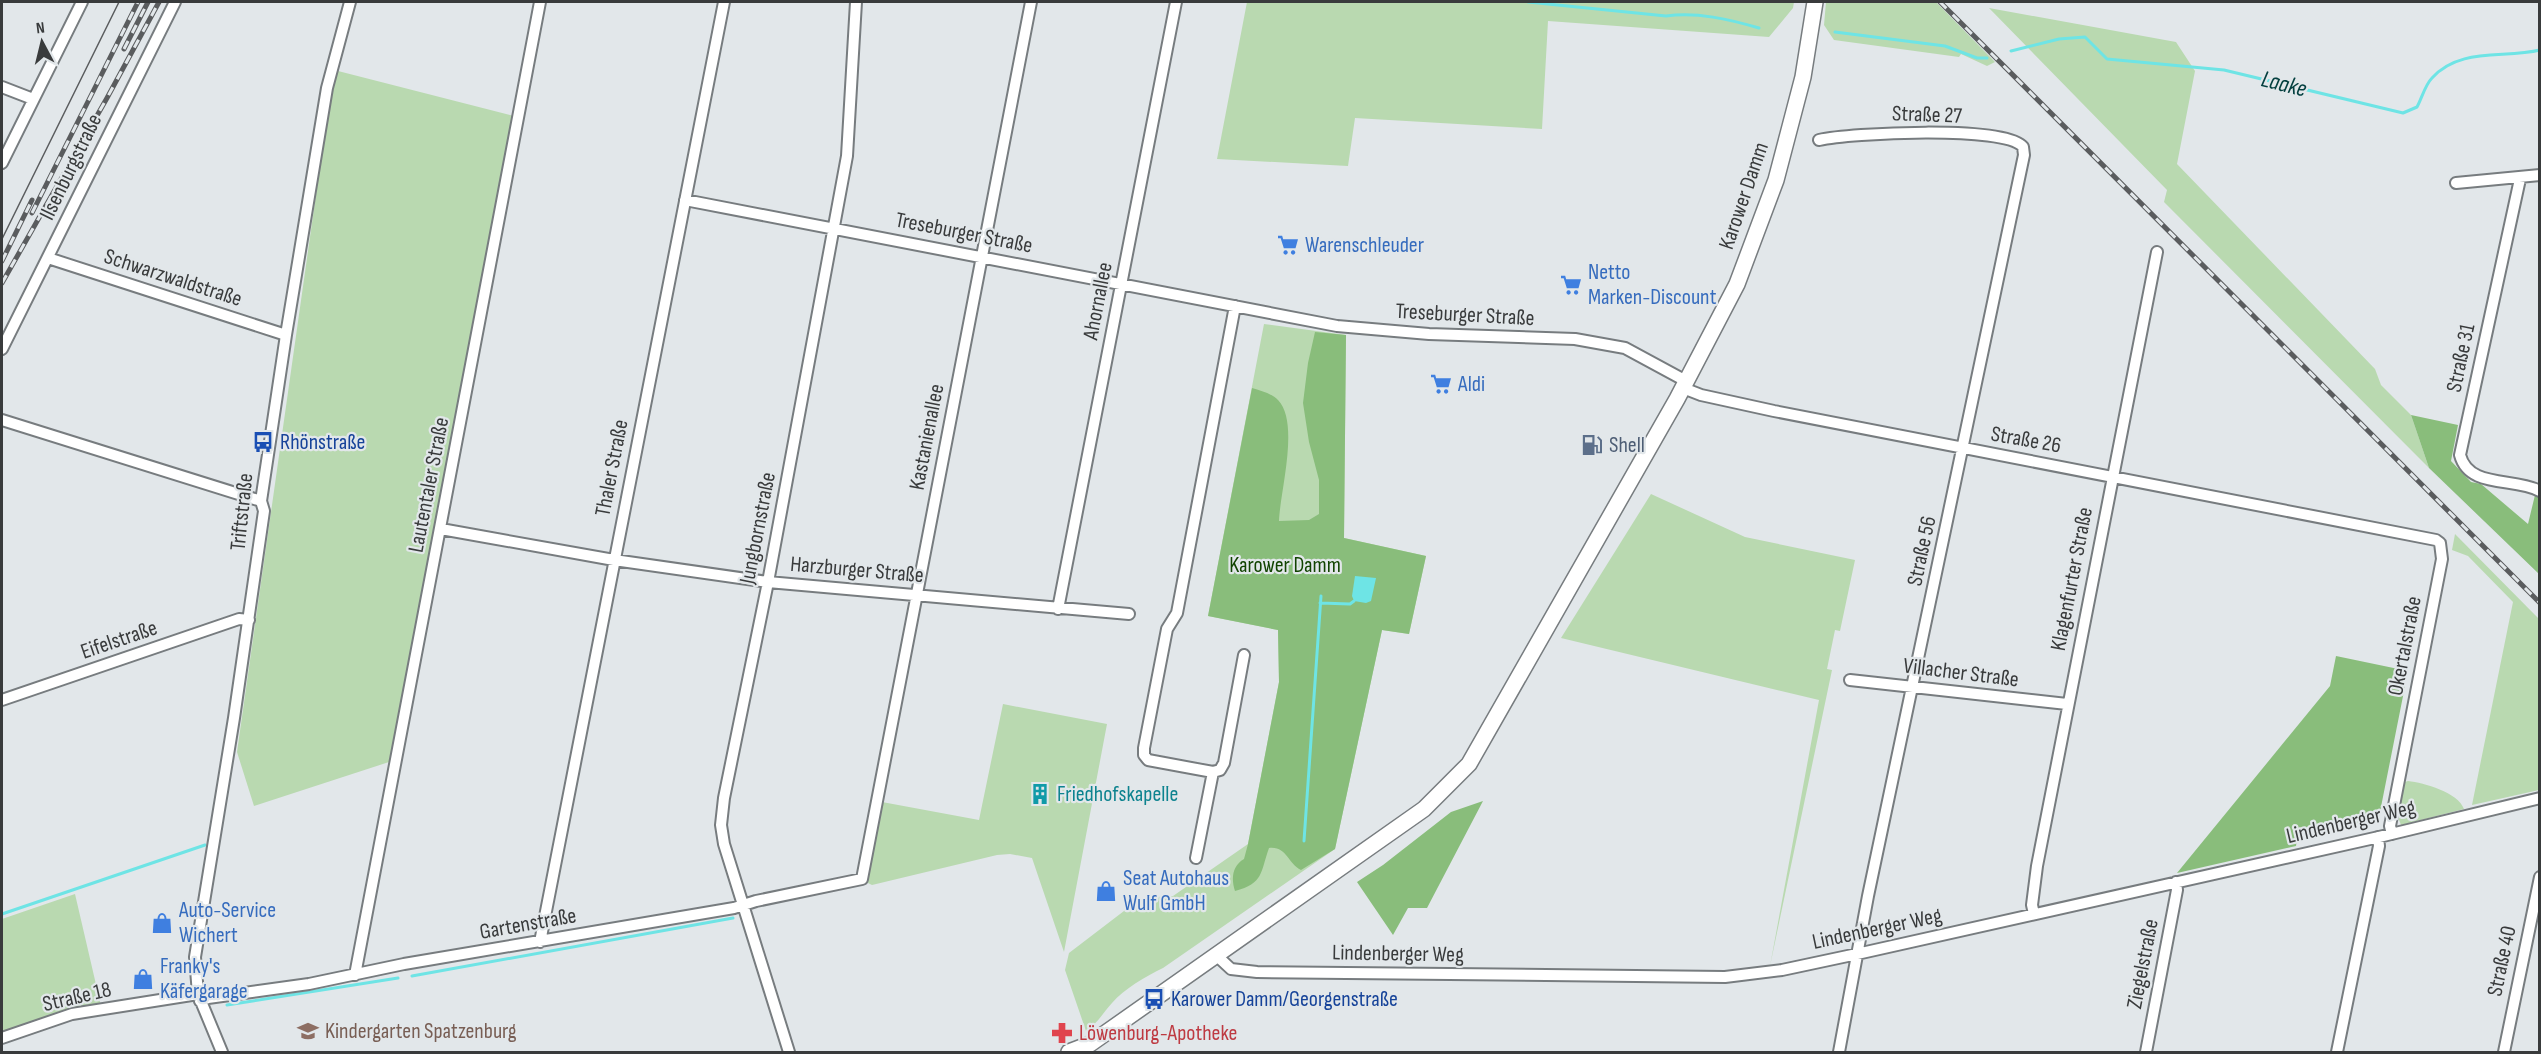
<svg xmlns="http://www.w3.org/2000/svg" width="2541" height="1054" font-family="'Sofia Sans Condensed',sans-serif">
	<rect width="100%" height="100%" fill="#e2e7ea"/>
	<path fill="#b9d9b0" d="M 1247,2 L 1794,2 L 1793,8 L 1769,37 L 1548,21 L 1542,129 L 1355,118 L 1348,166 L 1217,159 Z
		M 1826,2 L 1936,2 L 1995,62 L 1987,66 L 1961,54 L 1959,57 L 1834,40 L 1824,25 Z
		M 1989,8 L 2176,42 L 2195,71 L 2177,164 L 2375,369 L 2381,385 L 2411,415 L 2429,468 L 2164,202 L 2167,190 Z
		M 338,71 L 514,116 L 389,762 L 254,806 L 237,752 L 329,103 Z
		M 1264,324 L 1346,335 L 1344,538 L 1426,556 L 1409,634 L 1382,630 L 1335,849 L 1163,968 C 1146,976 1124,989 1112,1003 C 1102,1014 1098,1023 1086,1031 L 1065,970 L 1069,953 L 1141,898 L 1173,896 L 1248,844 L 1279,682 L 1278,630 L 1208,616 Z
		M 1651,494 L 1745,537 L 1855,560 L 1840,631 L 1835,630 L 1827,669 L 1832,670 L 1770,966 L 1819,700 L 1561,638 Z
		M 2455,534 L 2539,619 L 2539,790 L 2472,805 L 2513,602 L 2468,556 L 2452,550 Z
		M 1003,704 L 1107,724 L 1064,952 L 1032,858 L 1010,854 L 997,855 L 872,885 L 866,882 L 882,802 L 979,820 Z
		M 2408,781 C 2424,783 2458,792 2464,809 L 2401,825 L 2398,817 L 2405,782 Z
		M 75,894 L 101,1006 L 2,1035 L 2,919 Z"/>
	<path fill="#89bd7b" d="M 1315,332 L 1346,335 L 1344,538 L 1426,556 L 1409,634 L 1382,630 L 1335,849 L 1301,870 C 1288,864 1287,846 1269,848 C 1260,873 1264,883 1235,891 C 1231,879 1232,866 1244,859 L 1248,844 L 1279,682 L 1278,630 L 1208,616 L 1252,388 C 1261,391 1271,393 1278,400 C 1300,423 1280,491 1279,521 L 1309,520 L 1319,514 L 1319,480 L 1309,442 L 1303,403 L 1308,363 Z
		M 2411,415 L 2458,425 L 2451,461 L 2471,482 L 2481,484 L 2528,524 L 2535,495 L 2539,497 L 2539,574 L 2429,468 Z
		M 2336,656 L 2408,671 L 2378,822 L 2297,839 L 2296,846 L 2177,873 L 2330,686 Z
		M 1483,801 L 1427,908 L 1408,908 L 1393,935 L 1357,882 L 1383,865 L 1451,812 Z"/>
	<path fill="#6ee4e5" d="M 1355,576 L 1376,578 L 1371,601 L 1366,603 L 1354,601 L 1352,596 Z"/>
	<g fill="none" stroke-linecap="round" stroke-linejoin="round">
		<path stroke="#6ee4e5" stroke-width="3" d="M 1528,2 L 1666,16 C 1698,12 1728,19 1759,28
			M 1835,32 L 1945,46 L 1977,58 L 1987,58
			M 2011,51 L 2059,39 L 2085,37 L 2107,59 L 2224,70 L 2403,113 L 2417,107 C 2422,98 2425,85 2432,78 C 2460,47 2503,59 2540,50
			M 1320,603 L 1350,604 L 1354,601
			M 1304,841 L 1321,596
			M 2,914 L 205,845
			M 412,976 L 733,918
			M 227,1005 L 398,978"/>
		<defs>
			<path id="street" d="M 2,87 L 33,99
				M 1819,140 C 1850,133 2005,125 2023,147 L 2024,155 L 1868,896 L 1839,1052
				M 2,163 L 82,2
				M 2520,179 L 2460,455 C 2469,489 2514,477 2540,491
				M 2456,183 L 2540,175
				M 685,200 L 1337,326 L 1429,334 L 1575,339 L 1625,348 L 1686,381
				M 48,258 L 286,335
				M 1235,306 L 1177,613 L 1167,629 L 1144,748 L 1144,755 L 1148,760 L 1213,772 L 1220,770 L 1224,763 L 1244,655
				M 2,349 L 175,2
				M 1683,388 L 1701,395 L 1774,411 L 2436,540 L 2440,543 L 2442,559 L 2390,826 L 2392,834
				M 2,420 L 261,501
				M 441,529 L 614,560 L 768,582 L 1129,614
				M 1058,609 L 1176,2
				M 1850,680 L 2067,704
				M 2,700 L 239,619 L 249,620
				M 1196,858 L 1213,772
				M 2034,914 L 2032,905 L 2037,866 L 2157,252
				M 540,942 L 724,2
				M 1216,955 L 1231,969 L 1257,972 L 1725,977 L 1782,970 L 1857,954 L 2379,837 L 2540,798
				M 355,975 L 540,2
				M 200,1001 L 208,998 L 309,984 L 404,964 L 734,908 L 756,901 L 862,879 L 1031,2
				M 2,1038 L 72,1014 L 198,994
				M 222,1052 L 198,994 L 195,957 L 234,718 L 264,511 L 261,501 L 286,335 L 327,88 L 350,2
				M 789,1052 L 724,844 L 721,825 L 724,798 L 768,582 L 847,156 L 856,2
				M 2146,1052 L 2177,890 L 2176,882
				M 2337,1052 L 2379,846 L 2378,837
				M 2504,1052 L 2540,877"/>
			<path id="secondary" d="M 1069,1052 L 1090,1044 L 1424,809 L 1469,764 L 1677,399 L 1737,284 L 1776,180 L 1803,77 L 1815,2"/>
		</defs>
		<use href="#street" stroke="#777c7f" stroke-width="14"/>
		<use href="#secondary" stroke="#777c7f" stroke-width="18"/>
		<use href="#street" stroke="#fff" stroke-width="10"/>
		<use href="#secondary" stroke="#fff" stroke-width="15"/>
		<path stroke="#5a5c5e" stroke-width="1.5" d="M 2,239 L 119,2"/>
		<defs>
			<path id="rail" d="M 1940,2 L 2540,603
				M 124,49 L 148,2
				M 32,213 L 138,2
				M 2,261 L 32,200
				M 2,283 L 107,98 L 159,2"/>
		</defs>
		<use href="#rail" stroke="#5a5c5e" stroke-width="5"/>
		<use href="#rail" stroke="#e2e7ea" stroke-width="3" stroke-dasharray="9" stroke-linecap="butt"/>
	</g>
	<defs>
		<symbol id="supermarket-bare" viewBox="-9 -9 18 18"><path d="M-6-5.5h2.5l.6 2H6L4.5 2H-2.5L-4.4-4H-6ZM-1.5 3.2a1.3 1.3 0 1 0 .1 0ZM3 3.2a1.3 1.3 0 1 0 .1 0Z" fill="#3f7fe0" stroke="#e2e7ea" stroke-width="2.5" paint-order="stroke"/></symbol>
		<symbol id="bus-bare" viewBox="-9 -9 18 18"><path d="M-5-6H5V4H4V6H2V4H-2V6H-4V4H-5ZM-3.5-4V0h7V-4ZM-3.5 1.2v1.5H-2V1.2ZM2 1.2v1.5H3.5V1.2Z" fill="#1a4fb4" stroke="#e2e7ea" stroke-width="2.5" paint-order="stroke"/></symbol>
		<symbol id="fuel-bare" viewBox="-9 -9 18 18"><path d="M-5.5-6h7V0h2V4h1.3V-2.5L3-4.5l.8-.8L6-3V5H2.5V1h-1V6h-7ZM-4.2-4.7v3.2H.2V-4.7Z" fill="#5c6f8a" stroke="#e2e7ea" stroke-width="2.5" paint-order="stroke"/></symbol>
		<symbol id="building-bare" viewBox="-9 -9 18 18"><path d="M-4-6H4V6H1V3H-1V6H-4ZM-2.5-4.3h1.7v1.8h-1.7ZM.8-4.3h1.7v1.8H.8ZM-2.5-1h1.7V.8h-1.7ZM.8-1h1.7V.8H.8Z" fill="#0f9aa8" stroke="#e2e7ea" stroke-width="2.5" paint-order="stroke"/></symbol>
		<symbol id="shop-bare" viewBox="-9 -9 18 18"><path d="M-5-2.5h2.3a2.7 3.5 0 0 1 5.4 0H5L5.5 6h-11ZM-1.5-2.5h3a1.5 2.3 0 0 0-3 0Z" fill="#3f7fe0" stroke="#e2e7ea" stroke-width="2.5" paint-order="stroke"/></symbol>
		<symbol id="school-bare" viewBox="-9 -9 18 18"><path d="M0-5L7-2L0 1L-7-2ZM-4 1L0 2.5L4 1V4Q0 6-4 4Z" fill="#8d6e63" stroke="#e2e7ea" stroke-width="2.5" paint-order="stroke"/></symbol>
		<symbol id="pharmacy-bare" viewBox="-9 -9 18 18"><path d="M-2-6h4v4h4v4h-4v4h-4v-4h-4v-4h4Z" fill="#e0444e" stroke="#e2e7ea" stroke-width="2.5" paint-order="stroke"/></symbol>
	</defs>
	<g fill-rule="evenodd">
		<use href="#supermarket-bare" x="1273" y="230" width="30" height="30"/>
		<use href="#supermarket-bare" x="1556" y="270" width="30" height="30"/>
		<use href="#supermarket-bare" x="1426" y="369" width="30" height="30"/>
		<use href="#bus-bare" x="248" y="427" width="30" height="30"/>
		<use href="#fuel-bare" x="1577" y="430" width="30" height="30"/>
		<use href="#building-bare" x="1025" y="779" width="30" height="30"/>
		<use href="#shop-bare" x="1091" y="876" width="30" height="30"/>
		<use href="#shop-bare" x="147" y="908" width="30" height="30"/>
		<use href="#shop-bare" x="128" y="964" width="30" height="30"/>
		<use href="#bus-bare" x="1139" y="984" width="30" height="30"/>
		<use href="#school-bare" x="293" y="1016" width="30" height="30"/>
		<use href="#pharmacy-bare" x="1047" y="1018" width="30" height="30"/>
	</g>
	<g text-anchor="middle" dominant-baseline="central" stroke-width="4.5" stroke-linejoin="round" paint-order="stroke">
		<g font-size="22" fill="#393b3c" stroke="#e2e7ea">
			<text transform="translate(1927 115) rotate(2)">Straße 27</text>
			<text transform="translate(71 167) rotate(-64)">Ilsenburgstraße</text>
			<text transform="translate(1744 196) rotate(-71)">Karower Damm</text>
			<text transform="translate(964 233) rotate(11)">Treseburger Straße</text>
			<text transform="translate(173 278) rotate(18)">Schwarzwaldstraße</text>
			<text transform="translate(1098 301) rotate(-79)">Ahornallee</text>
			<text transform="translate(1465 315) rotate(3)">Treseburger Straße</text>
			<text transform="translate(2461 358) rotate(-78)">Straße 31</text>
			<text transform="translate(927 437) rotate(-79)">Kastanienallee</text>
			<text transform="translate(2026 440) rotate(10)">Straße 26</text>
			<text transform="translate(612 468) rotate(-79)">Thaler Straße</text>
			<text transform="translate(429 485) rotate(-79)">Lautentaler Straße</text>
			<text transform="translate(242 512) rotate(-84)">Triftstraße</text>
			<text transform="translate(758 528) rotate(-79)">Jungbornstraße</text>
			<text transform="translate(1922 551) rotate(-78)">Straße 56</text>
			<text transform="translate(857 570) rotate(5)">Harzburger Straße</text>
			<text transform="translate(2072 579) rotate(-79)">Klagenfurter Straße</text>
			<text transform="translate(119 640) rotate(-19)">Eifelstraße</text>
			<text transform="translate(2405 646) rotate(-79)">Okertalstraße</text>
			<text transform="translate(1961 673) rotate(7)">Villacher Straße</text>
			<text transform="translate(2351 822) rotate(-13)">Lindenberger Weg</text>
			<text transform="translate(528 924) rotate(-10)">Gartenstraße</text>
			<text transform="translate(1877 929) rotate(-12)">Lindenberger Weg</text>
			<text transform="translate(1398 954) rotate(1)">Lindenberger Weg</text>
			<text transform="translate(2502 961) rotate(-78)">Straße 40</text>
			<text transform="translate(2143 964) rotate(-79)">Ziegelstraße</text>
			<text transform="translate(77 997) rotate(-13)">Straße 18</text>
		</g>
		<g font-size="22" fill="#366cbe" stroke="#e2e7ea" text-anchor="start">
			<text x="1305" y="245">Warenschleuder</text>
			<text x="1588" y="272">Netto<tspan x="1588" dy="25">Marken-Discount</tspan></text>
			<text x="1458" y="384">Aldi</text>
			<text x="1123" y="878">Seat Autohaus<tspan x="1123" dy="25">Wulf GmbH</tspan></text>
			<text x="179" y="910">Auto-Service<tspan x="179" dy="25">Wichert</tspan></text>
			<text x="160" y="966">Franky's<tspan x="160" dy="25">Käfergarage</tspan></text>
		</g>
		<g font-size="22" fill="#164399" stroke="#e2e7ea" text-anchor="start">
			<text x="280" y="442">Rhönstraße</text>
			<text x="1171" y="999">Karower Damm/Georgenstraße</text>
		</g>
		<g font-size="22" fill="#4e5e75" stroke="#e2e7ea" text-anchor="start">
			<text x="1609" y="445">Shell</text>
		</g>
		<g font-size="22" fill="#140" stroke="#e2e7ea">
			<text x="1285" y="565">Karower Damm</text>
		</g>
		<g font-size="22" fill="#0d838f" stroke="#e2e7ea" text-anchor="start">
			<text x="1057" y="794">Friedhofskapelle</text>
		</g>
		<g font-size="22" fill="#785e54" stroke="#e2e7ea" text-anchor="start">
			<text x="325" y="1031">Kindergarten Spatzenburg</text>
		</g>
		<g font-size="22" fill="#be3a42" stroke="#e2e7ea" text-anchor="start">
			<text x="1079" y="1033">Löwenburg-Apotheke</text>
		</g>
		<g font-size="24" font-style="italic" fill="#054040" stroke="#e2e7ea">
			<text transform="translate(2284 84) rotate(14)">Laake</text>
		</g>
	</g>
	<rect width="2541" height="1054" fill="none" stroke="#393b3c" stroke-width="6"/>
	<g transform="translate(42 42) rotate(353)" stroke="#e2e7ea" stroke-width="4.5" paint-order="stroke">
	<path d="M0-4.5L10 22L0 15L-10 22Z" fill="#393b3c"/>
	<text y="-9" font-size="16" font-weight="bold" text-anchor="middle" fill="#393b3c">N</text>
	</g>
</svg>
